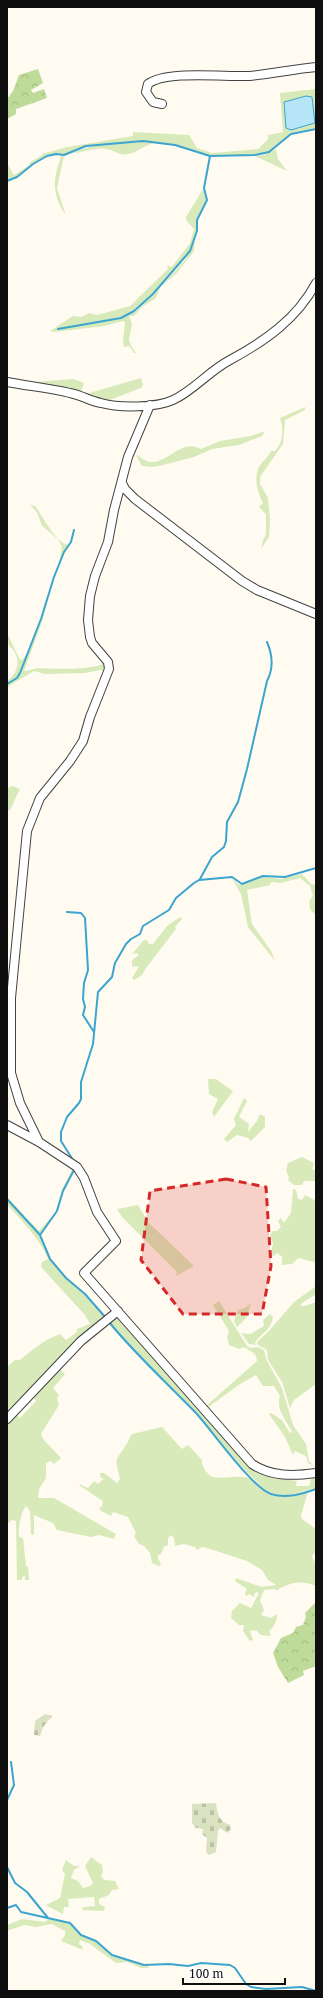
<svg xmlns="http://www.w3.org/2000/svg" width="323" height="1998" font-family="'Noto Serif',serif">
	<defs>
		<pattern id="forest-crowns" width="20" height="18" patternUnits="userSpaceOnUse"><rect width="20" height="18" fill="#bedb99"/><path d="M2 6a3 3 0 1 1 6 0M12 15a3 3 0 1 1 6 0" fill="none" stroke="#a2bb83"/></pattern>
		<pattern id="cemetery-stones" width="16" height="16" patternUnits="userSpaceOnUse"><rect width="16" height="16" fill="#dbe2c1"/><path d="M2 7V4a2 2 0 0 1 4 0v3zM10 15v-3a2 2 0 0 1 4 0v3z" fill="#bbc1a5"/></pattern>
	</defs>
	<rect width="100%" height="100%" fill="#fffbf1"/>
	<path fill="#d8eaba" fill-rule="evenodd" d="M 316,89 L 316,128 L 291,133 L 269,152 L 255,155 L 210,156 L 175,145 L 143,141 L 86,146 L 64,155 L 56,154 L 47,156 L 32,164 L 17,176 L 7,181 L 7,163 L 14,175 L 30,165 L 29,163 L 42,155 L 42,154 L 67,147 L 133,136 L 133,132 L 189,135 L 197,148 L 212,153 L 258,149 L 268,139 L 268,135 L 283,132 L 280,93 ZM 312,97 L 315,123 L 284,109 L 284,102 Z
		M 143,142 L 154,143 C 144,145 137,153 128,154 C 120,156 114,150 106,149 C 94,147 83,153 72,153 L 95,145 Z
		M 276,149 L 278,159 L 287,171 L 255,156 L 264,155 Z
		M 61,156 L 64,156 L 57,188 L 66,216 C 51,192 53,181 61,156 Z
		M 203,189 L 206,200 L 196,220 L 196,231 L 190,250 L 153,293 L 133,310 L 121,317 L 53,330 L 121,319 L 135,312 L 154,295 L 186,259 L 195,241 L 194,251 L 176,274 L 161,287 L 155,299 L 143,306 L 134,316 L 129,316 L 132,324 L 129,339 L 131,346 L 136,353 L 134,353 L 129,346 L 124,347 L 123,341 L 125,322 L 123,321 L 104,326 L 55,332 L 50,331 L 73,316 L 81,317 L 89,313 L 97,315 L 130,306 L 168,269 L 167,265 L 171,267 L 174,264 L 190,243 L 194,229 L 186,220 L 186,217 Z
		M 141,378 L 143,385 L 141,388 L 102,403 L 86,394 Z
		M 73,379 L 84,383 L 80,395 L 22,381 L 34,382 Z
		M 305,407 L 305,410 L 285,420 L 283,444 L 260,477 L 260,484 L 268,498 L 270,521 L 269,537 L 261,549 L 263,540 L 266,534 L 266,514 L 259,507 L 263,503 C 258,493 254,481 258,469 C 260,463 268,458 271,451 L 275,451 C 283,443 284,429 280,418 Z
		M 265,431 L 262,436 L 239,445 L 212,449 L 194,457 L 163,465 L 153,467 L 142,466 L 136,455 C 141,457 144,461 150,462 C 168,464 181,438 201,449 L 220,441 L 251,436 Z
		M 30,505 L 35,506 C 43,516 56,544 69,545 L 66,548 L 59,563 L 62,547 L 58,539 L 42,526 L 37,512 Z
		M 49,594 L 43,619 L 24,671 C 29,671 34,668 39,668 C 51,669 100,671 106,661 L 106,671 L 101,670 L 85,673 L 45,674 L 34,671 L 7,687 L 7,684 L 17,678 L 20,673 L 42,619 Z
		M 7,633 L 20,660 L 23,659 L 30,648 L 17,678 L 7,683 L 7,681 C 19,673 22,656 9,646 Z
		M 13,786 L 20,789 L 10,810 L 7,811 L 7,788 Z
		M 302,874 L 311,884 L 316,885 L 316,914 L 311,911 C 309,906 308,900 313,896 L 310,886 L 300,878 L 281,883 L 271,882 L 270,885 L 247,890 L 252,924 L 271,951 L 275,961 L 248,927 L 241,894 L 232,878 L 238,884 L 242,885 L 263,877 L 281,879 Z
		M 180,917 L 182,919 L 175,927 L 176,929 L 146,968 L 142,975 L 134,980 L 132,978 L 138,968 L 138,966 L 132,967 L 132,960 L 139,955 L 137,953 L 132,954 L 144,940 L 147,940 L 149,944 L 153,944 L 167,926 Z
		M 208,1079 L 216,1079 L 233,1091 L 214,1117 L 212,1112 L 218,1099 L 209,1094 Z
		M 244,1098 L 247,1101 L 239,1117 L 249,1124 L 248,1132 L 257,1121 L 260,1114 L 265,1117 L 265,1127 L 251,1141 L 248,1138 L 237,1135 L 227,1142 L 224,1139 L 236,1125 L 234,1119 Z
		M 302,1157 L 314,1163 L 312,1169 L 316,1171 L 316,1181 L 304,1181 L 302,1185 L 294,1185 L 288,1180 L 289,1178 L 286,1170 L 288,1163 Z
		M 72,1167 L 74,1169 L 63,1190 L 57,1211 L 40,1235 L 18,1212 L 7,1197 L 39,1231 L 55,1213 L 62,1189 L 72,1170 Z
		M 293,1189 L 296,1190 L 298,1199 L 302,1200 L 305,1195 L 316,1201 L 316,1260 L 314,1262 L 298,1258 L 292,1264 L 282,1265 L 282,1257 L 277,1253 L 274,1256 L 270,1255 L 273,1244 L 270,1235 L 273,1231 L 277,1231 L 281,1227 L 278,1221 L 281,1218 L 284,1223 L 291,1213 Z
		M 7,1200 L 40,1235 L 50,1260 L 66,1278 L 85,1294 L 105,1318 L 7,1417 L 7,1367 L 15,1360 L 20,1360 C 32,1350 45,1339 60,1334 L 66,1340 L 77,1332 L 77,1329 L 90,1324 L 85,1315 L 41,1267 L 42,1262 L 48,1259 C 40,1238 21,1221 7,1204 Z
		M 138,1205 L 149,1223 L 194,1266 L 176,1276 L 177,1272 L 122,1217 L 117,1209 Z
		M 316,1286 L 316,1294 L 302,1303 L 300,1306 L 305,1306 L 316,1302 L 316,1384 L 294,1400 L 290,1408 L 282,1382 L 268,1360 L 267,1350 L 258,1345 L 257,1342 L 269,1331 L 294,1302 Z
		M 219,1301 L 247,1346 L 251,1348 L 258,1347 L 264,1350 L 267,1361 L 282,1388 L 293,1425 L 306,1444 L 309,1461 L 315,1467 L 308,1463 L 306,1456 L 295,1451 L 293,1455 L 285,1437 L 269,1414 L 271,1413 L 282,1420 L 290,1433 L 292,1432 C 287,1421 275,1409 280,1396 L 274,1386 L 263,1386 L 256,1375 L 240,1384 L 207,1408 L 206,1406 L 257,1361 C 256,1352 251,1352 244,1347 L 239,1349 L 229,1345 L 227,1337 L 229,1331 L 213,1305 Z
		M 251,1303 L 247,1317 L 237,1327 L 234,1321 L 238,1310 L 245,1308 Z
		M 117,1313 L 256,1471 L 274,1478 L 297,1481 L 296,1486 L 309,1486 L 312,1476 L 316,1475 L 316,1488 L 289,1495 L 279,1495 L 266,1491 L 240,1465 L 196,1413 L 117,1332 L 109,1322 Z
		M 270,1314 L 273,1317 C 271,1330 262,1333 255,1342 L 256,1345 L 249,1344 L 241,1333 L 250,1334 L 264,1326 L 263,1320 Z
		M 58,1367 L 65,1374 L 53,1388 L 59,1395 L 57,1399 L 59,1405 L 41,1434 L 44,1440 L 61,1458 L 54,1464 L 51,1461 L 46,1463 L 46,1478 L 39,1489 L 38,1498 L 54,1498 L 116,1534 L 114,1539 L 99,1535 L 91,1537 L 57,1530 L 53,1523 L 34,1515 L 34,1535 L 31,1534 L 30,1511 L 26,1506 C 21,1512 18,1528 19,1537 L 23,1538 L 26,1566 L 28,1567 L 29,1580 L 25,1580 L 25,1576 L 22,1577 L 22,1580 L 17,1580 L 16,1521 L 12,1520 L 7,1524 L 7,1423 L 15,1414 L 20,1418 L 36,1401 L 32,1395 Z
		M 162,1427 L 182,1449 L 188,1445 L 202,1460 C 201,1466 207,1474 212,1477 C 225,1479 236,1475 249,1478 C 254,1479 259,1486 263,1490 C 275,1501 295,1496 308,1492 L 301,1515 L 302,1519 L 316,1529 L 316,1554 L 314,1553 L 312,1557 L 316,1564 L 316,1586 C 301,1580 290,1582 276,1591 L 275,1589 L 264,1590 L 260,1600 L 264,1610 L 261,1615 L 271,1618 L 277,1614 C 277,1621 274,1627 269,1631 L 271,1636 L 261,1635 L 256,1630 L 255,1631 L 251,1630 L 250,1632 L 253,1640 L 250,1641 L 243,1631 L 244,1625 L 239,1625 L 231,1618 L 232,1611 L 240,1603 L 251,1608 L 259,1593 L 256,1592 L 253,1597 L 250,1594 L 246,1596 L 245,1593 L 247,1589 L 235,1581 L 236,1578 L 262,1587 L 276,1585 L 268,1580 L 262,1570 L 247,1561 L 207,1548 L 202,1547 L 197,1550 L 195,1547 L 184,1544 L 175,1546 L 174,1538 L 171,1535 L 168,1538 L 168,1545 L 164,1547 L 161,1554 L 158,1555 L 158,1559 L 161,1564 L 159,1566 L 152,1563 L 150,1553 L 144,1546 L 139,1544 L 134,1536 L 136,1533 L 128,1517 L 113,1512 L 111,1516 L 101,1511 L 99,1508 L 102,1506 L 103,1501 L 80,1486 L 79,1484 L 88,1488 L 94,1481 L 98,1484 L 102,1480 L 104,1480 L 100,1476 L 100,1473 L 104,1473 L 117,1483 L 120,1479 C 115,1458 114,1463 126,1445 C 129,1441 129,1438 132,1434 Z
		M 91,1857 L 102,1865 L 103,1872 L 101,1876 L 104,1880 L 115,1881 L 119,1889 L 112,1890 L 109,1895 L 99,1899 L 99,1904 L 105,1907 L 104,1911 L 82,1910 L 83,1907 L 95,1906 L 94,1897 L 68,1899 L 69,1907 L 64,1907 L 63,1914 L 47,1906 L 46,1905 L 60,1898 L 65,1874 L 62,1870 L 66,1860 L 74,1866 L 80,1866 L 74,1870 L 71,1878 L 78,1881 L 83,1888 L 90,1886 L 93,1883 L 85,1866 Z
		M 22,1919 L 45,1922 L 48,1919 L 70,1923 L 81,1935 L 96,1942 L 112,1955 L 148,1966 L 149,1968 L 141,1968 L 127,1962 L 116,1963 L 90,1944 L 80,1940 L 79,1944 L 82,1946 L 83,1950 L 61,1941 L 65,1935 L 65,1931 L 52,1924 L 36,1927 L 24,1925 L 7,1931 L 7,1925 Z"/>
	<path fill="url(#forest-crowns)" d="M 38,69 L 43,83 L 31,90 L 33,93 L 44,89 L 47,98 L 16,109 L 16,114 L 7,119 L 7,99 L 13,91 L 19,75 Z
		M 316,1602 L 316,1666 L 303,1671 L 304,1675 L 288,1683 L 278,1667 L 273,1653 L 281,1638 L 293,1633 L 296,1627 L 303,1625 L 306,1617 L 305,1613 Z"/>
	<path fill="url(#cemetery-stones)" d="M 45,1714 L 52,1716 L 43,1727 L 40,1736 L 34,1735 L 35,1721 Z
		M 216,1803 C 217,1813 219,1822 230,1825 L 231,1829 L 227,1833 L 220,1828 L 218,1831 L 216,1852 L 209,1855 L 206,1852 L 207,1838 L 202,1834 L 203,1829 L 196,1828 L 192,1823 L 192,1804 Z"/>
	<path fill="#b5e5f7" stroke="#3ba4cf" d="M 306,96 L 312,97 L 315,123 L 291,130 L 286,128 L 284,102 Z"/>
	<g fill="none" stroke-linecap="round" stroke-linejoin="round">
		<path stroke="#3ba4cf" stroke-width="2" d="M 7,181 L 17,177 L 33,164 L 47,156 L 56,154 L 64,155 L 86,146 L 143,141 L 175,145 L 210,156 L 255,155 L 269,152 L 291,134 L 316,129
			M 58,329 L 121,318 L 134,311 L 153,294 L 190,251 L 197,231 L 197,220 L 207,200 L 204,188 L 210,156
			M 7,684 L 17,678 L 20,673 L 41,619 L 54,577 L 64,552 L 71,542 L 74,530
			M 200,879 L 212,857 L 224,847 L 226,841 L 227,822 L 238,802 L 247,769 L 267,681 C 274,668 273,656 267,642
			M 67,912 L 81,913 L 85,918 L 88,970 L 84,983 L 83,999 L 85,1007 L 83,1015 L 94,1032
			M 73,1160 L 61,1141 L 61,1132 L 67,1117 L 79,1103 L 81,1099 L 81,1082 L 93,1044 L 98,992 L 112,977 L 115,963 L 126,944 L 131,939 L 140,934 L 143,926 L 169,910 L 176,898 L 194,883 L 199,880 L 232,877 L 242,884 L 263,876 L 285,877 L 316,868
			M 7,1199 L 40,1235 L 50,1259 L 66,1278 L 85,1294 L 106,1318
			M 40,1235 L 57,1211 L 63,1191 L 74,1170
			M 109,1322 C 135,1354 166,1382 195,1412 C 212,1430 251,1487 271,1494 C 286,1499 302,1494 316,1489
			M 7,1800 L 14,1785 L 11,1762
			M 7,1867 L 15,1883 L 27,1892 L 48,1918
			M 7,1908 L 16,1905 L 21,1912 L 70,1923 L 81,1935 L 96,1941 L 112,1955 L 144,1965 L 169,1964 L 188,1966 L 201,1963 L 230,1965 L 235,1968 L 246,1984 L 251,1987 L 266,1989 L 302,1987 L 316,1991"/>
		<defs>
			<path id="minor" d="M 162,104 L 153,102 L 146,92 L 148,84 C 166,70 224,77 249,76 C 271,74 294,69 316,67
				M 7,382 C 28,386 49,388 70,393 C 81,395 90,401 101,403 C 119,408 156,408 173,400 C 193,391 209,371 230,360 C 265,341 297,319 316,283
				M 122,483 L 125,489 L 135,499 L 242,581 L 257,590 L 316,614
				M 7,1125 L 39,1142 L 77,1167 L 84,1178 L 97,1212 L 116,1241 L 84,1273 L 252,1464 C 271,1477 294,1476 316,1473
				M 39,1142 L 20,1103 L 11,1073 L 11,998 L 27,831 L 40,798 L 70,761 L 83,741 L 90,717 L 109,669 L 108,662 L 92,643 L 90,637 L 88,620 L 90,596 L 95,576 L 108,542 L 114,510 L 128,457 L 150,405
				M 7,1419 L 81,1341 L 118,1311"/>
		</defs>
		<use href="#minor" stroke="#424242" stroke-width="10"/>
		<use href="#minor" stroke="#fff" stroke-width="8"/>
	</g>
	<path fill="#d62828" fill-opacity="0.2" stroke="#d62828" stroke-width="3" stroke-dasharray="8 5" stroke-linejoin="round" d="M 226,1179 L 266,1187 L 271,1266 L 262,1314 L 183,1314 L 141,1260 L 150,1191 Z"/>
	<rect width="323" height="1998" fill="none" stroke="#0f0f0f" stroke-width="16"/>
	<path d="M183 1978v6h102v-6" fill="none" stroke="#0f0f0f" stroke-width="2"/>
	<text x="189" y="1978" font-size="12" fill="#0f0f0f" stroke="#ffffff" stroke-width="3" paint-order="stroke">100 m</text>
</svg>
